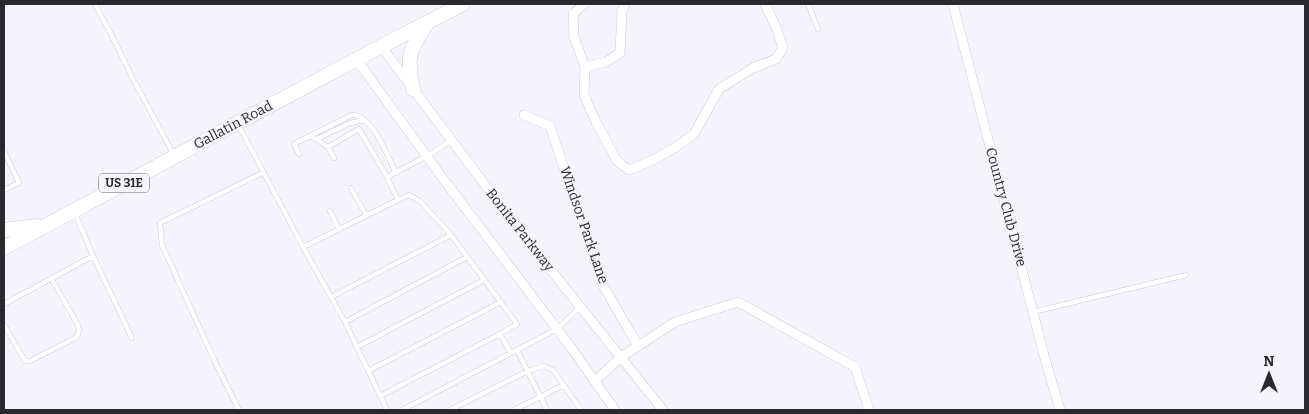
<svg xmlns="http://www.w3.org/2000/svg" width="1309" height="414" font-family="Bitter,serif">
	<rect width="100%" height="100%" fill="#f5f4fc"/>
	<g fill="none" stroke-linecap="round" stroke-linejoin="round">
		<defs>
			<path id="lane" d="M 95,4 L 111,34 L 134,81 L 174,155
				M 808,4 L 818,29
				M 238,124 L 303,247 L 345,322 L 387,410
				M 309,136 L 316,139 L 319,138 L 350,123 L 365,120
				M 316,139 L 328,147 L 334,158
				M 328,147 L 359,129 L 387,177 L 398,200 L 409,195 L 421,202 L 451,235 L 517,324 L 500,334 L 511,353
				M 4,151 L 19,183 L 4,190
				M 299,154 L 294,144 L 352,115 C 372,114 388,157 396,173
				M 387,177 L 427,156 L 452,140
				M 351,188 L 366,215
				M 74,211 L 93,256 L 132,338
				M 330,211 L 339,229
				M 303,247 L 398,200
				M 331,297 L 451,235
				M 4,304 L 93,256
				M 1033,312 L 1186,275
				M 345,322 L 467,257
				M 4,325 L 25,361 L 30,361 L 75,338 C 80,334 79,331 78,325 L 51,278
				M 357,347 L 484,280
				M 517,350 L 547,410
				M 368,371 L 501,302
				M 380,396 L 500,334
				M 239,410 L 216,364 L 162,245 L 160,223 L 264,172
				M 402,410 L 557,329 L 580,307
				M 450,410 L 528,371 L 544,366 L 553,370 L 581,410
				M 514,410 L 564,385"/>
			<path id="street" d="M 584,4 L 573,14 L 574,37 L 585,67 L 584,95 L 596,122 L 617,161 L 629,170 L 653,160 L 676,147 L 694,134 L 719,89 L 753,68 L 776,59 L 783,48 L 776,27 L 765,4
				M 953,4 L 1044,355 L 1060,410
				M 381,46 L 522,234 L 663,410
				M 356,59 L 444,180 L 570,346 L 615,410
				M 585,67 L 606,62 L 620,53 L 622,10 L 625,4
				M 524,115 L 550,126 L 604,287 L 638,346
				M 595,381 L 621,357 L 675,322 L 738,302 L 855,367 L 869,410"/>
			<path id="primary" d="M 413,89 C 406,55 409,52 427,23
				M 4,230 L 37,226
				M 4,248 L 372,51 L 463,4"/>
		</defs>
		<use href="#lane" stroke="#cccbd3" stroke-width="5.5"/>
		<use href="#street" stroke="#cccbd3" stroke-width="10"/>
		<use href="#primary" stroke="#cccbd3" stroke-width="15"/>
		<use href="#lane" stroke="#fff" stroke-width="4.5"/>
		<use href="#street" stroke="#fff" stroke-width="9"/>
		<use href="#primary" stroke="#fff" stroke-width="14"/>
	</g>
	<g text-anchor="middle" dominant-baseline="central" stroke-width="4.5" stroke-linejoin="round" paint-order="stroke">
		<rect fill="#f5f4fc" stroke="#67666b" stroke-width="1" x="99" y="173.5" width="50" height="19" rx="4"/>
		<g font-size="12" font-weight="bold" fill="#2a292d">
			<text x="124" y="183">US 31E</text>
		</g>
		<g font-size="14" fill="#2a292d" stroke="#f5f4fc">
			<text transform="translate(233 125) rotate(-28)">Gallatin Road</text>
			<text transform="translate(1006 207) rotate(75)">Country Club Drive</text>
			<text transform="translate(584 225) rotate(71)">Windsor Park Lane</text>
			<text transform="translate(520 230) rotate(52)">Bonita Parkway</text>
		</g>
	</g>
	<rect width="1309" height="414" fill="none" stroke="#2a292d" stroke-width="10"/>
	<g transform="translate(1269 374)" stroke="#f5f4fc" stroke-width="4" paint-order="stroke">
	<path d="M0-4L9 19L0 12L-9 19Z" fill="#2a292d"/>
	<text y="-8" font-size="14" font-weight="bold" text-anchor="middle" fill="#2a292d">N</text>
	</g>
</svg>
